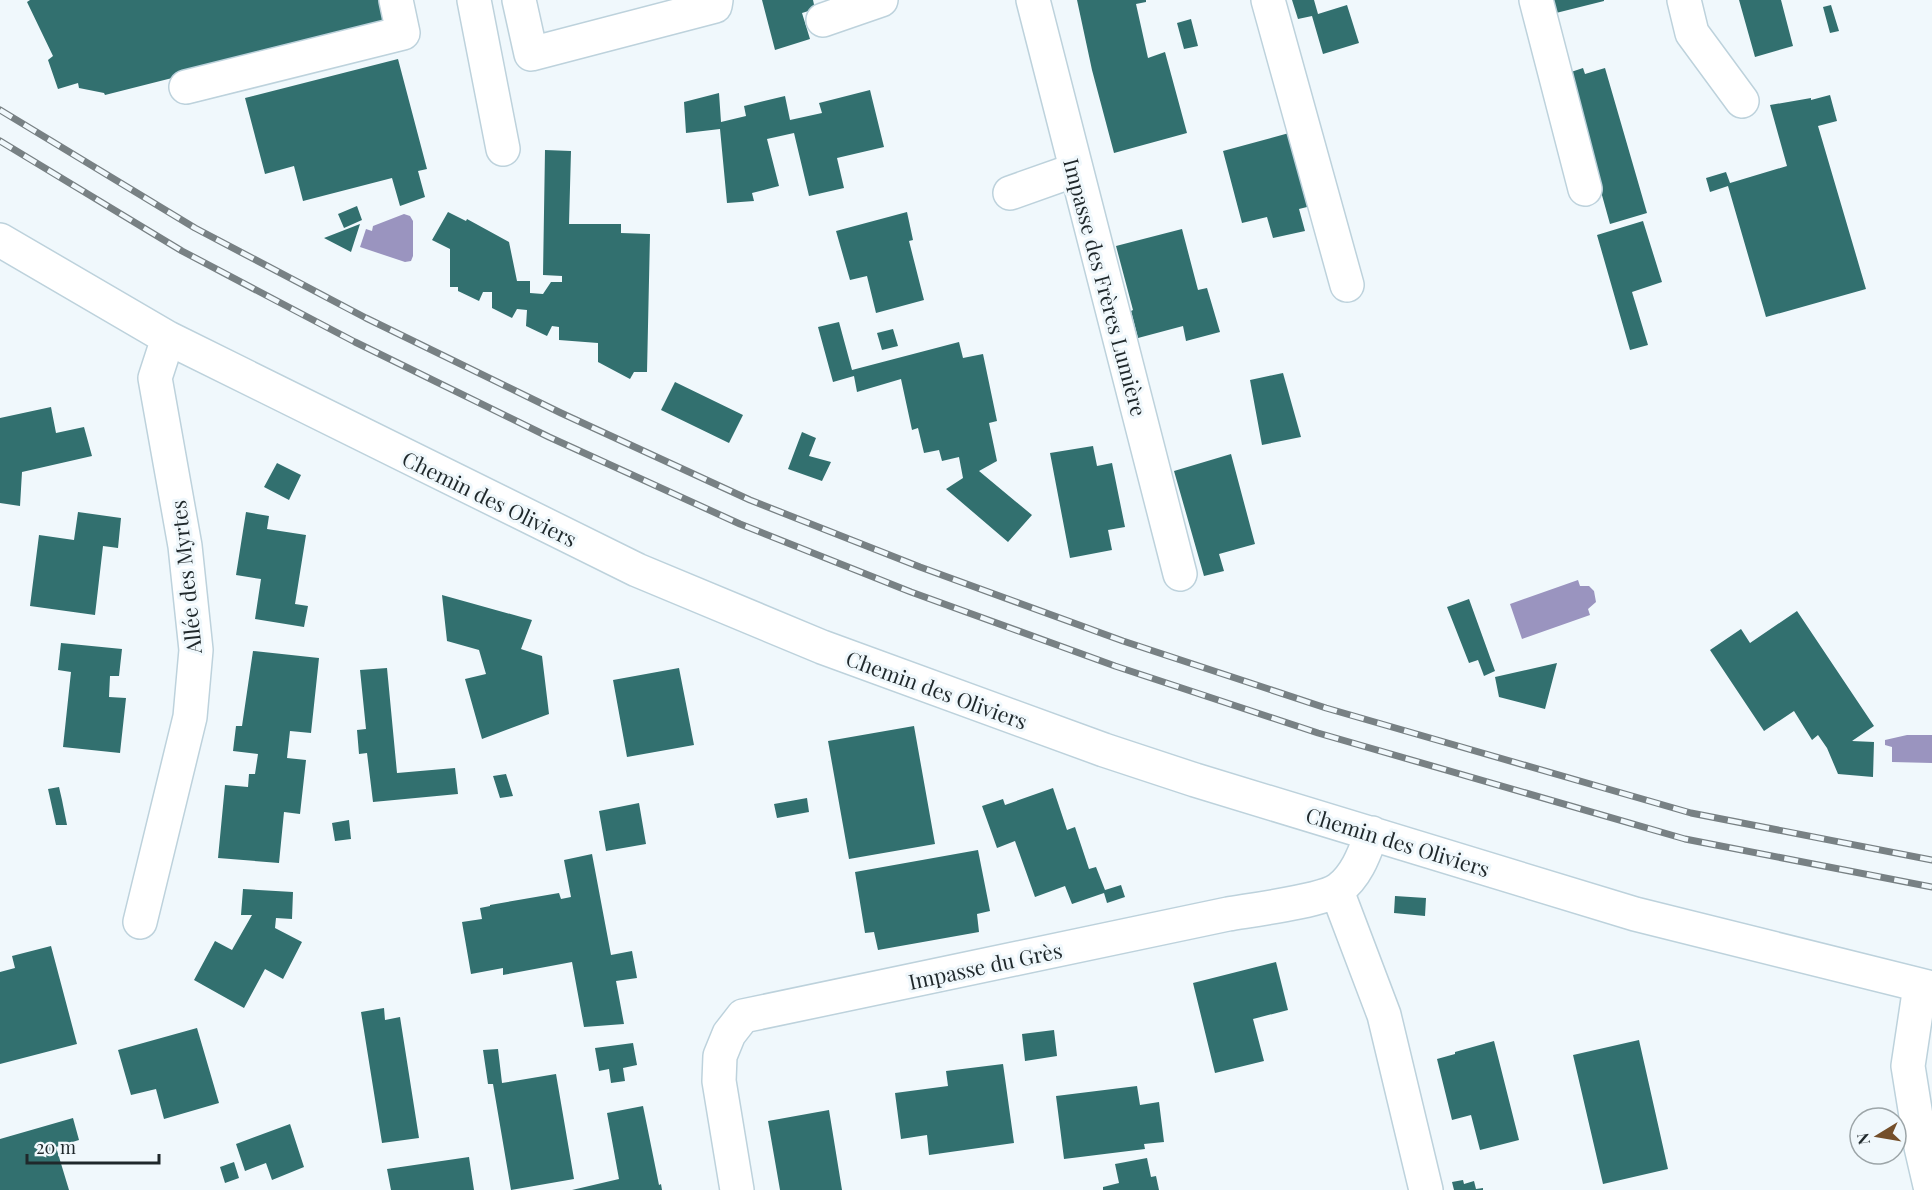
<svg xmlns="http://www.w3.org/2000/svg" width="1932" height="1190" font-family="'Playfair Display',serif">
	<rect width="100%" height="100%" fill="#f0f8fc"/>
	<path fill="#9a94bf" d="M 404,214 L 410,216 L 413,221 L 413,256 L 411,261 L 405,262 L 360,247 L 366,229 L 372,231 L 373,226 Z
		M 1578,580 L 1580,586 L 1589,586 L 1594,591 L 1596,602 L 1588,609 L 1590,615 L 1522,639 L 1510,604 Z
		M 1907,735 L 1932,735 L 1932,763 L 1892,762 L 1892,747 L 1885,745 L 1885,740 Z"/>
	<path fill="#32706f" d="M 30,0 L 383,0 L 389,23 L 105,95 L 104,93 L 79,88 L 78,83 L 58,89 L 48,60 L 53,56 L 27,2 Z
		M 762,0 L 813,0 L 815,9 L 802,13 L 810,39 L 775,50 Z
		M 1077,0 L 1146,0 L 1146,2 L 1136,4 L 1148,58 L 1165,52 L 1187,133 L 1114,153 L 1092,70 Z
		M 1292,0 L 1314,0 L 1318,14 L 1347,5 L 1359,43 L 1323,54 L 1312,16 L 1298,19 Z
		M 1549,0 L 1604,0 L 1604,1 L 1552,14 Z
		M 1739,0 L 1781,0 L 1793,46 L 1755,57 Z
		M 1831,5 L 1839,31 L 1830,33 L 1823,7 Z
		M 1191,19 L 1198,46 L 1184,49 L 1177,23 Z
		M 398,59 L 427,169 L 418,171 L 425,197 L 400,206 L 392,178 L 303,201 L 294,166 L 265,174 L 245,98 Z
		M 1583,68 L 1585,74 L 1605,68 L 1647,213 L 1610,224 L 1568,73 Z
		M 870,90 L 884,147 L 837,158 L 844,188 L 809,196 L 794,133 L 767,139 L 779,186 L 752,193 L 754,201 L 727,203 L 720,129 L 686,133 L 684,102 L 719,93 L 721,122 L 746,116 L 744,106 L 785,96 L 790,120 L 822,113 L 819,103 Z
		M 1830,95 L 1837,121 L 1818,126 L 1866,289 L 1766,317 L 1728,186 L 1710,192 L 1706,178 L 1726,172 L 1730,183 L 1787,166 L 1770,105 L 1811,98 L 1811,100 Z
		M 1300,130 L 1319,204 L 1299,209 L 1305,231 L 1273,238 L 1267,217 L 1242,223 L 1223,151 Z
		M 545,150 L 571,151 L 569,224 L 621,224 L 621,233 L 650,234 L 647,372 L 634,372 L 630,379 L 598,362 L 598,343 L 559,340 L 559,327 L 552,326 L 547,336 L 526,326 L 527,310 L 517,309 L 512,318 L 492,308 L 492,292 L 483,292 L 479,301 L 458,291 L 458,287 L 450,287 L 450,249 L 432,240 L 448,212 L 466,221 L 467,219 L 509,242 L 517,281 L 530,281 L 530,293 L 543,294 L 551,282 L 562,282 L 562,276 L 543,275 Z
		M 357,206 L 362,220 L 344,228 L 338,214 Z
		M 907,212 L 913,240 L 909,241 L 924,300 L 876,313 L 867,276 L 850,280 L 836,231 Z
		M 1643,221 L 1662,282 L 1632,292 L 1648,345 L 1630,350 L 1597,235 Z
		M 360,224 L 351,252 L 324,238 Z
		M 1182,229 L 1198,290 L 1207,288 L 1220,332 L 1186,341 L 1183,326 L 1138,338 L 1131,311 L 1133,310 L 1116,246 Z
		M 839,322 L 852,370 L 959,342 L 963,358 L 983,354 L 997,421 L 989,423 L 997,461 L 979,471 L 1032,515 L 1008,542 L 946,489 L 963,478 L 959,457 L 942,461 L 939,450 L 924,453 L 918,428 L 912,430 L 901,379 L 857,392 L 854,376 L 833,382 L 818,327 Z
		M 893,329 L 898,346 L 882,350 L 877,333 Z
		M 1283,373 L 1301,437 L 1262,445 L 1250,380 Z
		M 675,382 L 743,415 L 729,443 L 661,410 Z
		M 51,407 L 56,433 L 84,427 L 92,456 L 22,472 L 20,506 L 0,503 L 0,418 Z
		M 802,432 L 816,438 L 809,456 L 831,462 L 822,481 L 788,469 Z
		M 1093,446 L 1097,466 L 1112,463 L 1125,527 L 1108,530 L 1112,550 L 1070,558 L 1050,453 Z
		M 1231,454 L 1255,544 L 1219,554 L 1224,571 L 1204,576 L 1174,471 Z
		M 277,463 L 301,475 L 289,500 L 264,487 Z
		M 78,512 L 121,518 L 118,548 L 103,546 L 95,615 L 30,606 L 39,535 L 74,540 Z
		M 246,512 L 269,516 L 267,529 L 306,535 L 295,604 L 308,606 L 304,627 L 255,619 L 261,579 L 236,575 Z
		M 442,595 L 532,620 L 521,649 L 542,656 L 549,714 L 482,739 L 465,679 L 486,674 L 479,650 L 447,641 Z
		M 1469,599 L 1495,671 L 1484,676 L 1478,660 L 1469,663 L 1447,607 Z
		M 1797,611 L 1874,726 L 1852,741 L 1874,742 L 1873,777 L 1838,774 L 1827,748 L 1818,735 L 1812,740 L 1794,711 L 1764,731 L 1710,650 L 1741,629 L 1750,643 Z
		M 61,643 L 122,649 L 119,676 L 110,676 L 109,697 L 126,698 L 120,753 L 63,747 L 71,672 L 58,670 Z
		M 253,651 L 319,658 L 311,733 L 290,731 L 287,758 L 306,760 L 300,814 L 284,812 L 279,863 L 218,858 L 225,785 L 248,787 L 249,774 L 255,774 L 258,754 L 233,751 L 236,726 L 242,726 Z
		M 1557,663 L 1545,709 L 1499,697 L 1495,677 Z
		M 387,668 L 397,773 L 455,768 L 458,794 L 373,802 L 367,753 L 359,754 L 357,730 L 366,729 L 360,670 Z
		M 679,668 L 694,745 L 627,757 L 613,680 Z
		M 914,726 L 935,844 L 849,859 L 828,741 Z
		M 506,774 L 513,796 L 500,798 L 493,776 Z
		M 59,787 L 62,800 L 67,825 L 56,825 L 48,789 Z
		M 1053,788 L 1067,830 L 1075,827 L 1089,869 L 1096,867 L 1105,890 L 1121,885 L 1125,897 L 1107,903 L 1104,893 L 1072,904 L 1065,886 L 1035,897 L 1015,841 L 997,848 L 982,806 L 1003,799 L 1005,805 Z
		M 807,798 L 809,812 L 777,818 L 774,804 Z
		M 639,803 L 646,844 L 606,851 L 599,811 Z
		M 349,820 L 351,839 L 335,841 L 332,823 Z
		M 978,850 L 990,911 L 977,914 L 979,932 L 878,950 L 874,932 L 865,933 L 855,872 Z
		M 592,854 L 611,955 L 632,951 L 637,978 L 616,981 L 624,1024 L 584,1027 L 572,962 L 503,975 L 503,968 L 471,974 L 462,922 L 482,919 L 480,908 L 490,906 L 490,905 L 559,893 L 561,899 L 571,897 L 564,860 Z
		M 243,889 L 293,892 L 292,919 L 276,918 L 275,928 L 302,942 L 283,979 L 265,969 L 244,1008 L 194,980 L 215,941 L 232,950 L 252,915 L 241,915 Z
		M 1395,896 L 1426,898 L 1425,916 L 1394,913 Z
		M 51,946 L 77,1044 L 0,1064 L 0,972 L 15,968 L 12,956 Z
		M 1276,962 L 1288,1010 L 1253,1019 L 1264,1061 L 1215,1073 L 1193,983 Z
		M 384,1008 L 385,1020 L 400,1017 L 419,1138 L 382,1143 L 361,1012 Z
		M 197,1028 L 219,1103 L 164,1119 L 156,1089 L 131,1095 L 118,1050 Z
		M 1054,1030 L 1057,1056 L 1025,1061 L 1022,1034 Z
		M 1639,1040 L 1668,1169 L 1603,1184 L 1573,1055 Z
		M 1494,1041 L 1519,1140 L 1480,1150 L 1471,1115 L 1452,1120 L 1437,1059 L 1455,1054 L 1455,1052 Z
		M 633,1043 L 637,1065 L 623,1068 L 625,1081 L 611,1083 L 609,1069 L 599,1071 L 595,1048 Z
		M 498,1049 L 502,1083 L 556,1074 L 574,1179 L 511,1190 L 493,1084 L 488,1084 L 483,1050 Z
		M 1003,1064 L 1014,1143 L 929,1155 L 927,1135 L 901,1139 L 895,1093 L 948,1086 L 946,1071 Z
		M 1137,1086 L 1140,1105 L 1159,1102 L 1164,1142 L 1144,1144 L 1145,1149 L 1064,1159 L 1056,1096 Z
		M 643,1106 L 659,1185 L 661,1184 L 662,1190 L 572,1190 L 619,1179 L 607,1113 Z
		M 829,1110 L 842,1190 L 780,1190 L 768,1121 Z
		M 73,1118 L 79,1140 L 56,1147 L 69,1190 L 0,1190 L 0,1139 Z
		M 290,1124 L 304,1167 L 272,1180 L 266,1163 L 245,1171 L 236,1144 Z
		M 469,1157 L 474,1190 L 391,1190 L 387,1169 Z
		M 1147,1158 L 1151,1177 L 1156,1176 L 1159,1190 L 1103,1190 L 1103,1187 L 1119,1183 L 1115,1164 Z
		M 234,1162 L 239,1178 L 225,1183 L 220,1167 Z
		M 1463,1180 L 1464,1184 L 1474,1181 L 1476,1189 L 1483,1188 L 1483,1190 L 1454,1190 L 1452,1182 Z"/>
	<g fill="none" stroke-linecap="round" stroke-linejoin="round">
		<defs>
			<path id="minor" d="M 474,0 L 503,149
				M 519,0 L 531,54 L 715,6 L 716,0
				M 1033,0 L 1180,574
				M 1268,0 L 1347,285
				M 1536,0 L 1585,189
				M 1684,0 L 1692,33 L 1742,101
				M 823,20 L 881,0
				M 186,87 L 403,33 L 396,0
				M 1010,193 L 1075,170
				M 0,240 L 168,338 L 637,570 L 822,647 L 1104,750 L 1195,780 L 1635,914 L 1932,988
				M 1337,891 L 1384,1015 L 1426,1190
				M 140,922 L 190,717 L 196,650 L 185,546 L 155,378 L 168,338
				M 1920,986 L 1908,1066 L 1921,1147 L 1931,1190
				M 737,1190 L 719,1081 L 720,1056 L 729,1034 L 743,1016 L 1228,914 C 1251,910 1323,901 1339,889 C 1357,875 1364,854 1372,833"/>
		</defs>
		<use href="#minor" stroke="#bdd2dc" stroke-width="36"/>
		<use href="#minor" stroke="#fff" stroke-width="33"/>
		<defs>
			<path id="rail" d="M 0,110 L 195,228 L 366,318 L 561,413 L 750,500 L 920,567 L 1123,641 L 1326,708 L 1691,813 L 1932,860
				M 0,141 L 182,251 L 355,342 L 549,437 L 740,524 L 911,592 L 1115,666 L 1318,733 L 1685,839 L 1932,887"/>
		</defs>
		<use href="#rail" stroke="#788184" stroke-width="7"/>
		<use href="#rail" stroke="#f0f8fc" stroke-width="4.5" stroke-dasharray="14" stroke-linecap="butt"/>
	</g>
	<g text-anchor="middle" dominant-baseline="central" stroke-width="6" stroke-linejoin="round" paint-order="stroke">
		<g font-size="21" fill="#1f282b" stroke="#f0f8fc">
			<text transform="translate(1106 287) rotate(75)">Impasse des Frères Lumière</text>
			<text transform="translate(490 498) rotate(26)">Chemin des Oliviers</text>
			<text transform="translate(185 577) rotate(-96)">Allée des Myrtes</text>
			<text transform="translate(937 689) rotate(20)">Chemin des Oliviers</text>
			<text transform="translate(1398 841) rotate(17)">Chemin des Oliviers</text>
			<text transform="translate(985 965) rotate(-12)">Impasse du Grès</text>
		</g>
	</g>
	<g transform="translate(1878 1136) rotate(259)"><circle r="28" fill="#f0f8fc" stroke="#9ca5a8" stroke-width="1.5"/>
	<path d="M0-4.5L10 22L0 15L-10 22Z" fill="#744f2a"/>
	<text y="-9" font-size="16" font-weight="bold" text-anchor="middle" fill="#1f282b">N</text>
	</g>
	<path d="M27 1154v9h132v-9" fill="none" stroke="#1f282b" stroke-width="3"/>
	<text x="36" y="1154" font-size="18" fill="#1f282b" stroke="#f0f8fc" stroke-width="4.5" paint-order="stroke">20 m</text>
</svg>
